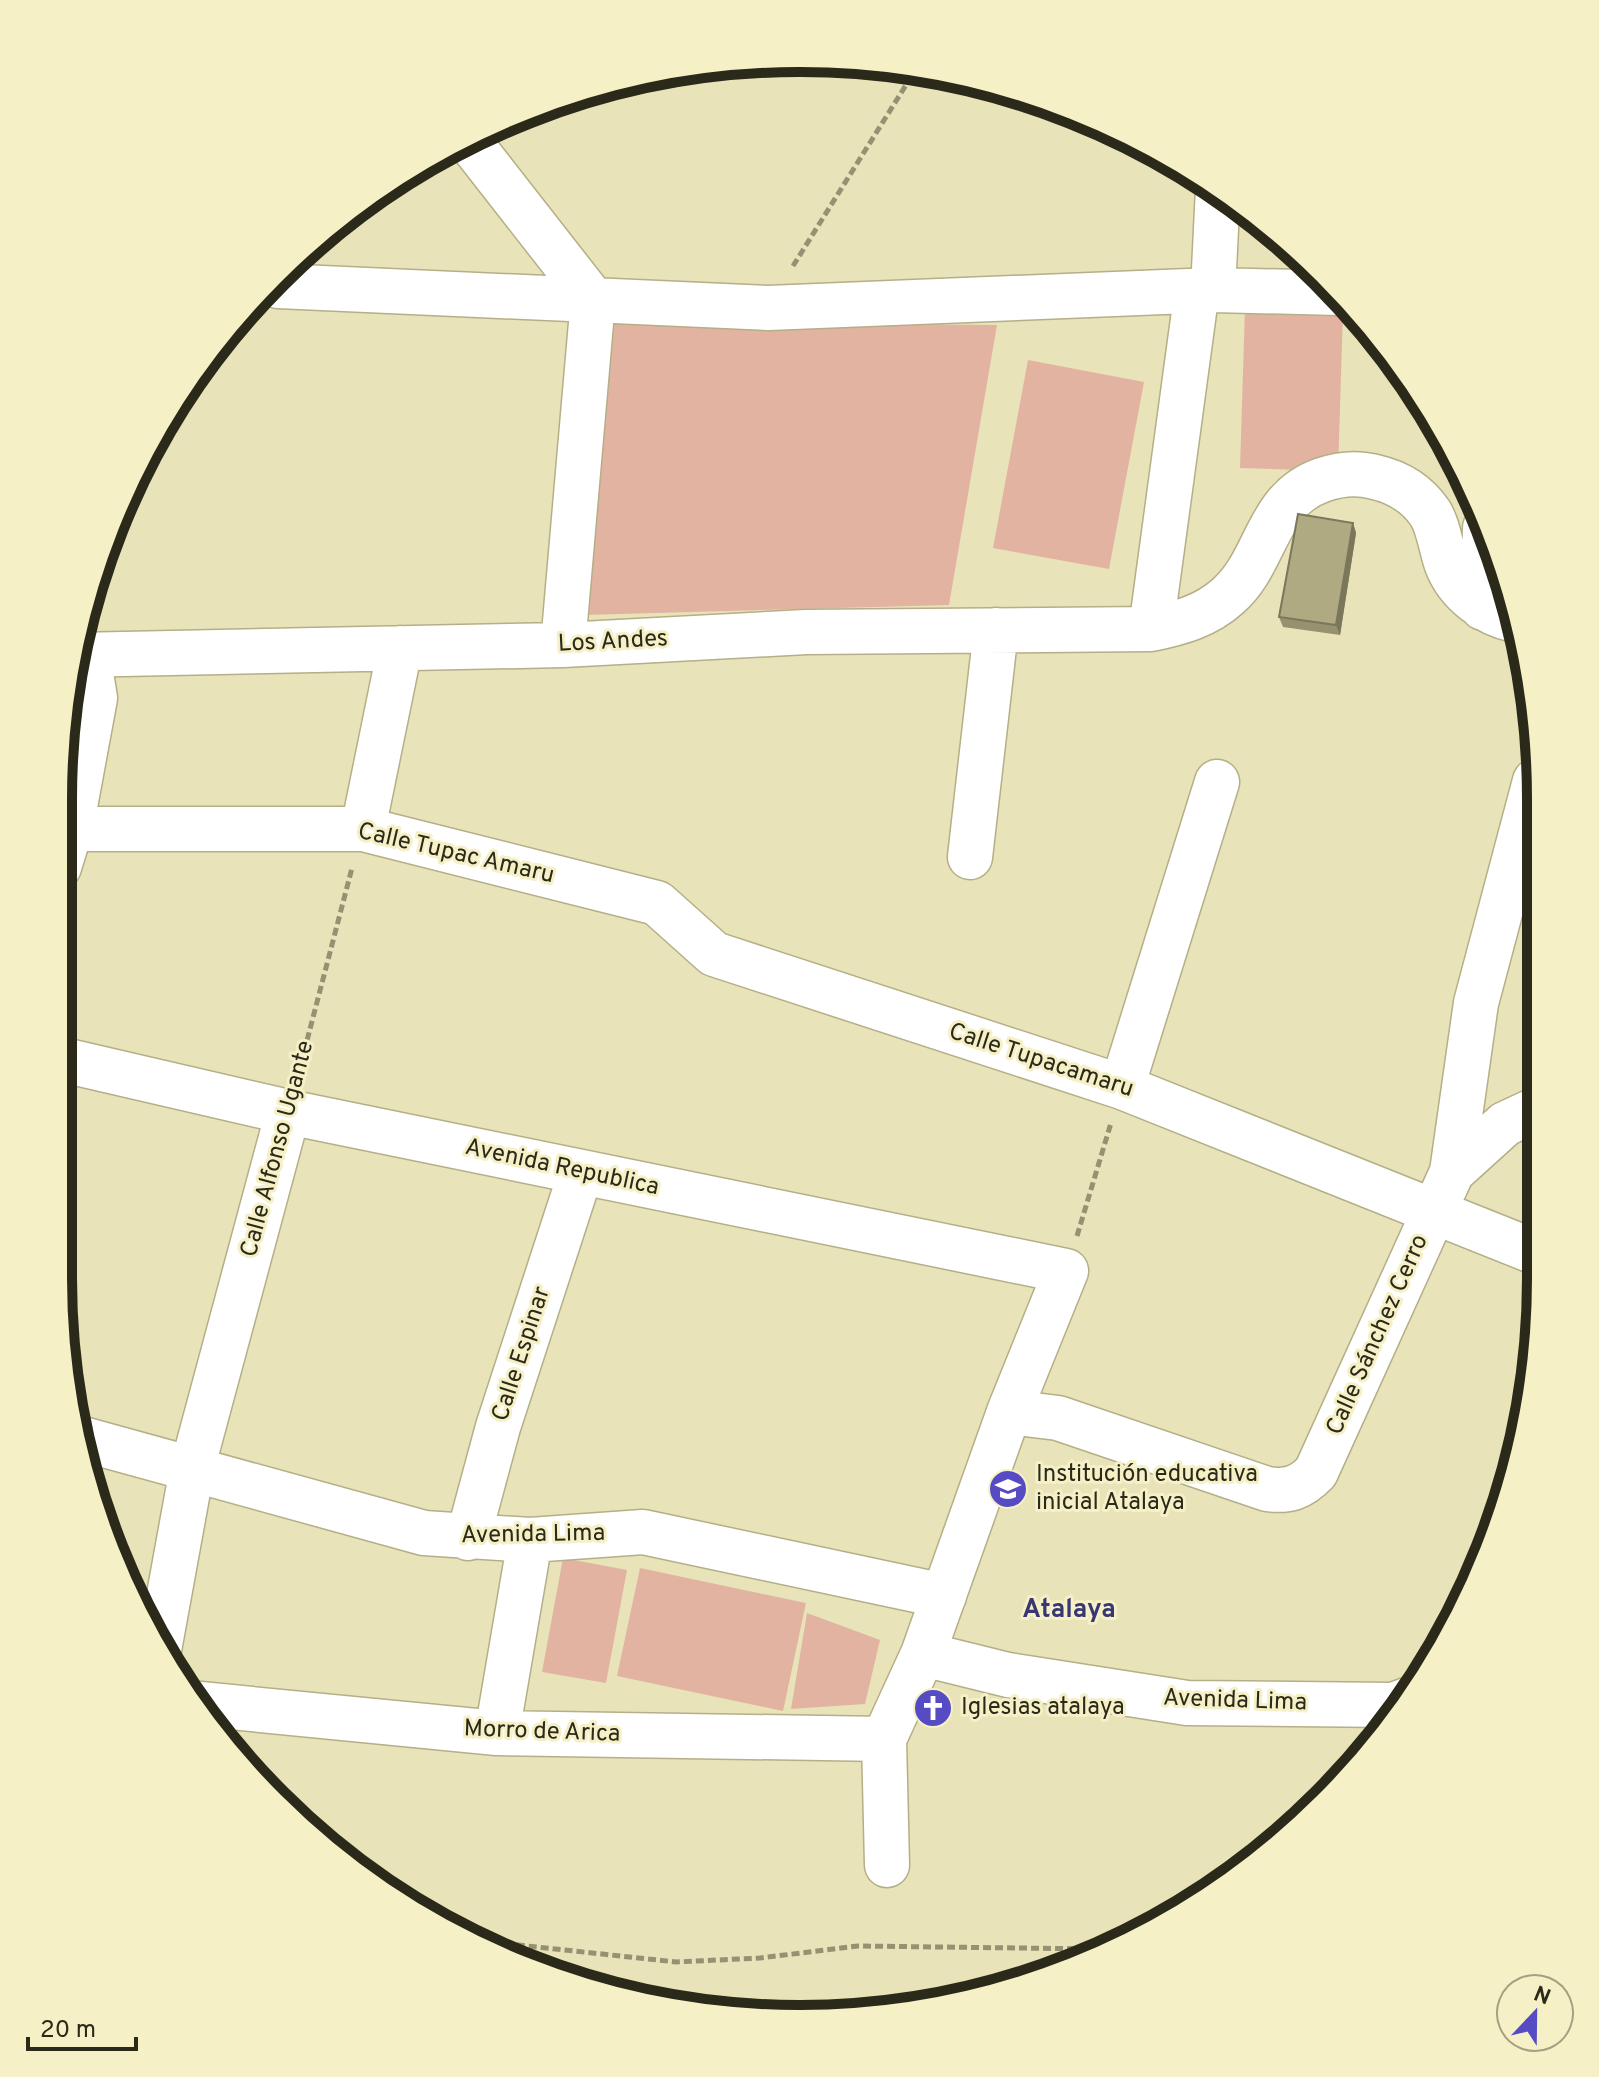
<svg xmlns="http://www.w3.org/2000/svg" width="1599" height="2077" font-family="Overpass,sans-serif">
	<rect width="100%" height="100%" fill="#e8e3b9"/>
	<path fill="#e3b3a1" d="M 1245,308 L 1343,311 L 1338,471 L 1240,468 Z
		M 603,322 L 997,325 L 949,605 L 584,615 Z
		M 1028,360 L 1144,382 L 1109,569 L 993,548 Z
		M 563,1558 L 627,1570 L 606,1683 L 542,1672 Z
		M 640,1568 L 806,1603 L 783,1711 L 617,1676 Z
		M 807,1613 L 880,1640 L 865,1704 L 791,1709 Z"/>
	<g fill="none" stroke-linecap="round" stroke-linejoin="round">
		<defs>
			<path id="minor" d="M 468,140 L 593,300 L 563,645
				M 278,286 L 768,308 L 1213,290 L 1339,293
				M 1213,290 L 1218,188
				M 1483,608 L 1485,528
				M 1151,629 L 1197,290
				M 75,655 L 563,645 L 806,632 L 1151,629 C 1180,623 1206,616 1228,596 C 1268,561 1265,500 1322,480 C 1339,474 1357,472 1375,477 C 1397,482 1417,494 1430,513 C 1439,527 1441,549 1447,565 C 1458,593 1486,614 1515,620
				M 59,829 L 363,829 L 657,903 L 714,954 L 1122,1087 L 1535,1252
				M 363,829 L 400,648
				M 970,857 L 996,630
				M 59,867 L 71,828 L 95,698 L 88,655
				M 59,1059 L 288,1112 L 1066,1271 L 1009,1412 L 923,1654 L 884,1739 L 887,1865
				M 1122,1087 L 1217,782
				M 1452,1172 L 1505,1124 L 1535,1110
				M 1009,1412 L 1058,1418 L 1267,1489 C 1288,1492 1301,1488 1316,1472 L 1452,1172 L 1476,1003 L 1535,781
				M 79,1438 L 424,1533 L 530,1540 L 643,1532 L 944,1596
				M 468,1538 L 498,1427 L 581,1172
				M 159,1650 L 192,1469 L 288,1112
				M 923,1654 L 1008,1675 L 1187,1703 L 1393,1705 L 1407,1700
				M 200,1704 L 497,1733 L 884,1739
				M 497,1733 L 530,1540"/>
		</defs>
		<use href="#minor" stroke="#b4af87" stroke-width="47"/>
		<path stroke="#959273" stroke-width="5" stroke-dasharray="8 4" stroke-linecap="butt" d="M 793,266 L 916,69
			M 298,1075 L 352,868
			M 1077,1236 L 1111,1123
			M 481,1941 L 676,1962 L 760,1958 L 858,1946 L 1099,1949"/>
		<use href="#minor" stroke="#fff" stroke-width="44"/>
	</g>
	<path fill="#969270" d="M 1353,523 L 1356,533 L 1340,635 L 1283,627 L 1279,617 Z"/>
	<path fill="#7a775b" d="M 1353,523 L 1356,533 L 1340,635 L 1336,625 Z"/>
	<path fill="#afaa82" stroke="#7a775b" stroke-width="2" d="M 1298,514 L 1353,523 L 1336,625 L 1279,617 Z"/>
	<defs>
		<symbol id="school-disc" viewBox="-11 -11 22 22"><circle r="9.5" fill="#574bc3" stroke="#f5f0c6"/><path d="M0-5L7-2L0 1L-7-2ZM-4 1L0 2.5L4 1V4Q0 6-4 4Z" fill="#fff"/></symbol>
		<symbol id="church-disc" viewBox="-11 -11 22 22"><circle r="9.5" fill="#574bc3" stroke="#f5f0c6"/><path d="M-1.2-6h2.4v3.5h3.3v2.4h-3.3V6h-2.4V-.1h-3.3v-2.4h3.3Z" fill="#fff"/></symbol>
	</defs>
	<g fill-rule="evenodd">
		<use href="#school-disc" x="986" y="1467" width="44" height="44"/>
		<use href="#church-disc" x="911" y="1686" width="44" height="44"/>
	</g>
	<g text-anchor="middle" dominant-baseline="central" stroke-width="6" stroke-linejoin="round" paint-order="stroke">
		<g font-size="24" fill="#2b2919" stroke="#f5f0c6">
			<text transform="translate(613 642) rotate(-3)">Los Andes</text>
			<text transform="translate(456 854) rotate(13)">Calle Tupac Amaru</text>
			<text transform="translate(1041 1061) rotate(18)">Calle Tupacamaru</text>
			<text transform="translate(278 1149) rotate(-75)">Calle Alfonso Ugante</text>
			<text transform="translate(562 1168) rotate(12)">Avenida Republica</text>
			<text transform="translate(1378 1335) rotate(-66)">Calle Sánchez Cerro</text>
			<text transform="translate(522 1354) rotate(-72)">Calle Espinar</text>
			<text transform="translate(533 1535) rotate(-1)">Avenida Lima</text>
			<text transform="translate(1235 1701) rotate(2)">Avenida Lima</text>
			<text transform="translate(542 1732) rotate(2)">Morro de Arica</text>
		</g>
		<g font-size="24" fill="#2b2919" stroke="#f5f0c6" text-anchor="start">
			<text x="1036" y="1475">Institución educativa<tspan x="1036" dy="28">inicial Atalaya</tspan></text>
			<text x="961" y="1708">Iglesias atalaya</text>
		</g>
		<g font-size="26" font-weight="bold" fill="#393773" stroke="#f5f0c6">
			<text x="1069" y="1610">Atalaya</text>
		</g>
	</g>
	<path d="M0 0H1599V2077H0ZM799 72H800A727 727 0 0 1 1527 799V1278A727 727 0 0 1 800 2005H799A727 727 0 0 1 72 1278V799A727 727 0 0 1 799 72Z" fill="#f5f0c6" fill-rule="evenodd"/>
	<path fill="none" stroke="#2b2919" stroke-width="10" d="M799 72H800A727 727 0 0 1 1527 799V1278A727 727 0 0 1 800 2005H799A727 727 0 0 1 72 1278V799A727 727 0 0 1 799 72Z"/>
	<g transform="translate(1535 2013) rotate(22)"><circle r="38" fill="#f5f0c6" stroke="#a4a081" stroke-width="2"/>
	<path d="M0-6L14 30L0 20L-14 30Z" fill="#574bc3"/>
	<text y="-12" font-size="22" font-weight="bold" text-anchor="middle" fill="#2b2919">N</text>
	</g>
	<path d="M28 2037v12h108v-12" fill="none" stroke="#2b2919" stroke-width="4"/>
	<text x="40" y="2037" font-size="24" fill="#2b2919" stroke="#f5f0c6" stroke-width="6" paint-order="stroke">20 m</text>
</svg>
